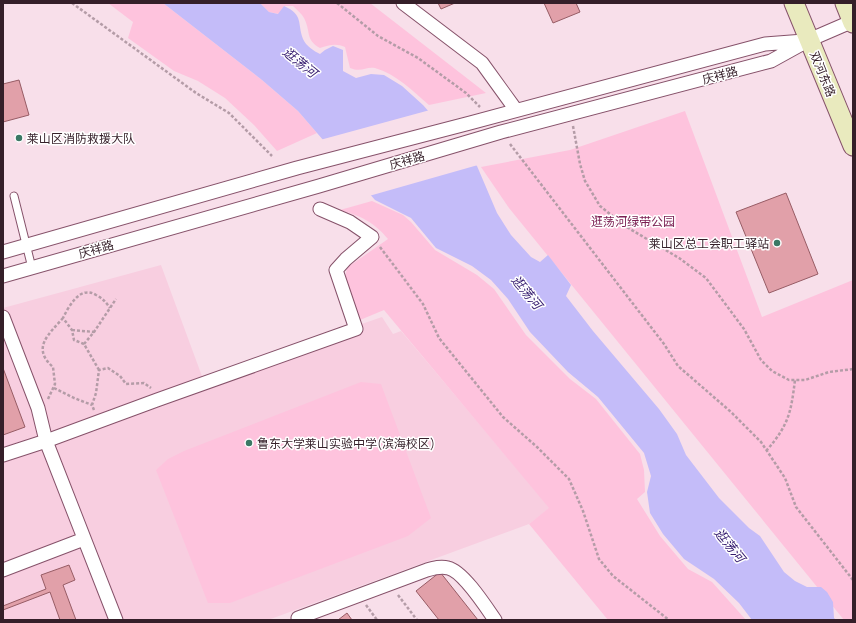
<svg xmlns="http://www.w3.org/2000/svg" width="856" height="623" font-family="Manrope,'Noto Sans SC',sans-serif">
	<rect width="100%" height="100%" fill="#f8dfea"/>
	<path fill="#f8cee0" d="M 161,265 L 203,379 L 382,317 L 393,334 L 401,331 L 550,508 L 529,524 L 268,620 L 3,620 L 3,308 Z"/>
	<path fill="#fec3dd" d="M 108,3 L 163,3 L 262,80 L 298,111 L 317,133 L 277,151 L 254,125 L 225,98 L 198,81 L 174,71 L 128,38 L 133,22 Z
		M 260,3 L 370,3 L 486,93 L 429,105 C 413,91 396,74 375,68 C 366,66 362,73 350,68 L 345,47 C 336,43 329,45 320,48 C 305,40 311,31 304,18 C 302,14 297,10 293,6 L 284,6 L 279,14 L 269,12 Z
		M 685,111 L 762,317 L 853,280 L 853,620 L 844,620 L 509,208 L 481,167 L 570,150 Z
		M 372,201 L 403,215 L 411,222 L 435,250 L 477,275 L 494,289 L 526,335 L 570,379 L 596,399 L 640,454 L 644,470 L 645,492 L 637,499 L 660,536 L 688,569 L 712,582 L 746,620 L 608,620 L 529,524 L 549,508 L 384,310 L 360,320 C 355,307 340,280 348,267 L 388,239 C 374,222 361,216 340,210 Z
		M 361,382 L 381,384 L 431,518 L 408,536 L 230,603 L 208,603 L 156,470 L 168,459 L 184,451 Z"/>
	<path fill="#c4bcf9" d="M 163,3 L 260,3 L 269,12 L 278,14 L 284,6 C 304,15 297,23 303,39 C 306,46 314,51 320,54 L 325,50 L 333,46 L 343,50 L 343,71 L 356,78 L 371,74 L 384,75 L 402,86 L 423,105 L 477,166 L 497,213 L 511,235 L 531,257 L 540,262 L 548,255 L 571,285 L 566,296 L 593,331 L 659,409 L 677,434 L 686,455 L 719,498 L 749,528 L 760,536 L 784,572 L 795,581 L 807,587 L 821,587 L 827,592 L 833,602 L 834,618 L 836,620 L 752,620 L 739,603 L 714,579 L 684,559 L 663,534 L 650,513 L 647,492 L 651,476 L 644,453 L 598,397 L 568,372 L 530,332 L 508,299 L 491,280 L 472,266 L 436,248 L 411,218 L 375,200 L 298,111 L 262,80 Z"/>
	<path fill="#f8dfea" d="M 430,110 L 478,165 L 369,196 L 320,140 Z"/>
	<path fill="#e1a0a9" stroke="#975c65" d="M 438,3 L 455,3 L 441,9 Z
		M 544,3 L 576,3 L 580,12 L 553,23 Z
		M 19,80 L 29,115 L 3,122 L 3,84 Z
		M 786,193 L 818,274 L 769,293 L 736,212 Z
		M 3,368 L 25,427 L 3,435 Z
		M 69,565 L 75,580 L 63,585 L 76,620 L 60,620 L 50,592 L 3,610 L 3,606 L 46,589 L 41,575 Z
		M 440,572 L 478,620 L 439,620 L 416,591 Z
		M 347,613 L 352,620 L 338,620 Z"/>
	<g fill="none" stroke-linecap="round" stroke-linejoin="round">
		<defs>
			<path id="lane" d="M 14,196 L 32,268"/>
			<path id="street" d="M 403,3 L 482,63 L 516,110
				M 3,252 L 297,168 L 470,123 L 765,44 L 804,41
				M 3,276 L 319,186 L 501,132 L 771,61 L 809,40 L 853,21
				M 3,317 L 38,408 L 46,441 L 116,620
				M 3,455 L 46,441 L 157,400 L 356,329 L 336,270 L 346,259 L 372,237 L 350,222 L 320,209
				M 3,570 L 84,539
				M 299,620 L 298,618 L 427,570 C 434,568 441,566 448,568 C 463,571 486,607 495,620"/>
			<path id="secondary" d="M 794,3 L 853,146
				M 845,3 L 853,23"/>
		</defs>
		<use href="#lane" stroke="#86526a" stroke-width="9"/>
		<use href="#street" stroke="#86526a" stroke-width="15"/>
		<use href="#secondary" stroke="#86526a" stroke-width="21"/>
		<path stroke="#b49ca7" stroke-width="2.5" stroke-dasharray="3 2" stroke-linecap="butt" d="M 72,3 L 196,93 L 229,113 L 272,156
			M 337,3 L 378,36 L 418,58 L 466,93 L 480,107
			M 573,126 L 580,164 L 585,181 L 600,206 L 625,226 L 679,258 L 706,278 L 744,329 L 761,360 L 772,371 L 789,380 L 805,380 L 829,372 L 853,369
			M 510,144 L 664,344 L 678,366 L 731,412 L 761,442 L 785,478 L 796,507 L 853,580
			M 380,247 L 423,304 L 439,338 L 503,417 L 537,447 L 569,479 L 583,511 L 599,559 L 613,576 L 669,620
			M 72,330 L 94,332
			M 84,344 L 94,332 L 116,299
			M 99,370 L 84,344 L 74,340 L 72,330 L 63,318 C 69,306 80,285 96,295 C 102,298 106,302 110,308
			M 54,388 L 74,398 L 92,405
			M 48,399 L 55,384 L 53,367 C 31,348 49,334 63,318
			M 94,410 L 92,405 L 96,393 L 99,370 L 108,368 L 120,376 L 126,384 L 144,383 L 151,388
			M 766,451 C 789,425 791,412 795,380
			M 398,595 L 417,620
			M 366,605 L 377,620"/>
		<use href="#lane" stroke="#fff" stroke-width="7"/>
		<use href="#street" stroke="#fff" stroke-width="13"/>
		<use href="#secondary" stroke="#e9eabe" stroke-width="19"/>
	</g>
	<g fill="#3b7865" stroke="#fff" stroke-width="1.5">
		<circle cx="19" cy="138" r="4"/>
		<circle cx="777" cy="243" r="4"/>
		<circle cx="249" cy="443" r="4"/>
	</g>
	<g text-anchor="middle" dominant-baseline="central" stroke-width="3" stroke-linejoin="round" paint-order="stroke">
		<g font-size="12" fill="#351f29" stroke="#fff">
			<text transform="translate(823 74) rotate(68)">双河东路</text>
			<text transform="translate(720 75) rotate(-15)">庆祥路</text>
			<text transform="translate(407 160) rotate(-16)">庆祥路</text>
			<text transform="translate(96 249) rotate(-16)">庆祥路</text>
		</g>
		<g font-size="12" fill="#351f29" stroke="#fff" text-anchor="start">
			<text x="27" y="138">莱山区消防救援大队</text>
			<text x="769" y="243" text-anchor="end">莱山区总工会职工驿站</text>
			<text x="257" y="443">鲁东大学莱山实验中学(滨海校区)</text>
		</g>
		<g font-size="12" fill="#7c2154" stroke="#fff">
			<text x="633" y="221">逛荡河绿带公园</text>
		</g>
		<g font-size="13" font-style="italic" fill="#341a6e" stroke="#fff">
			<text transform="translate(300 62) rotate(39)">逛荡河</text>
			<text transform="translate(527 292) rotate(50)">逛荡河</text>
			<text transform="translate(730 545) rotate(51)">逛荡河</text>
		</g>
	</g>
	<rect width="856" height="623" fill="none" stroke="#351f29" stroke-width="8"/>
</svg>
